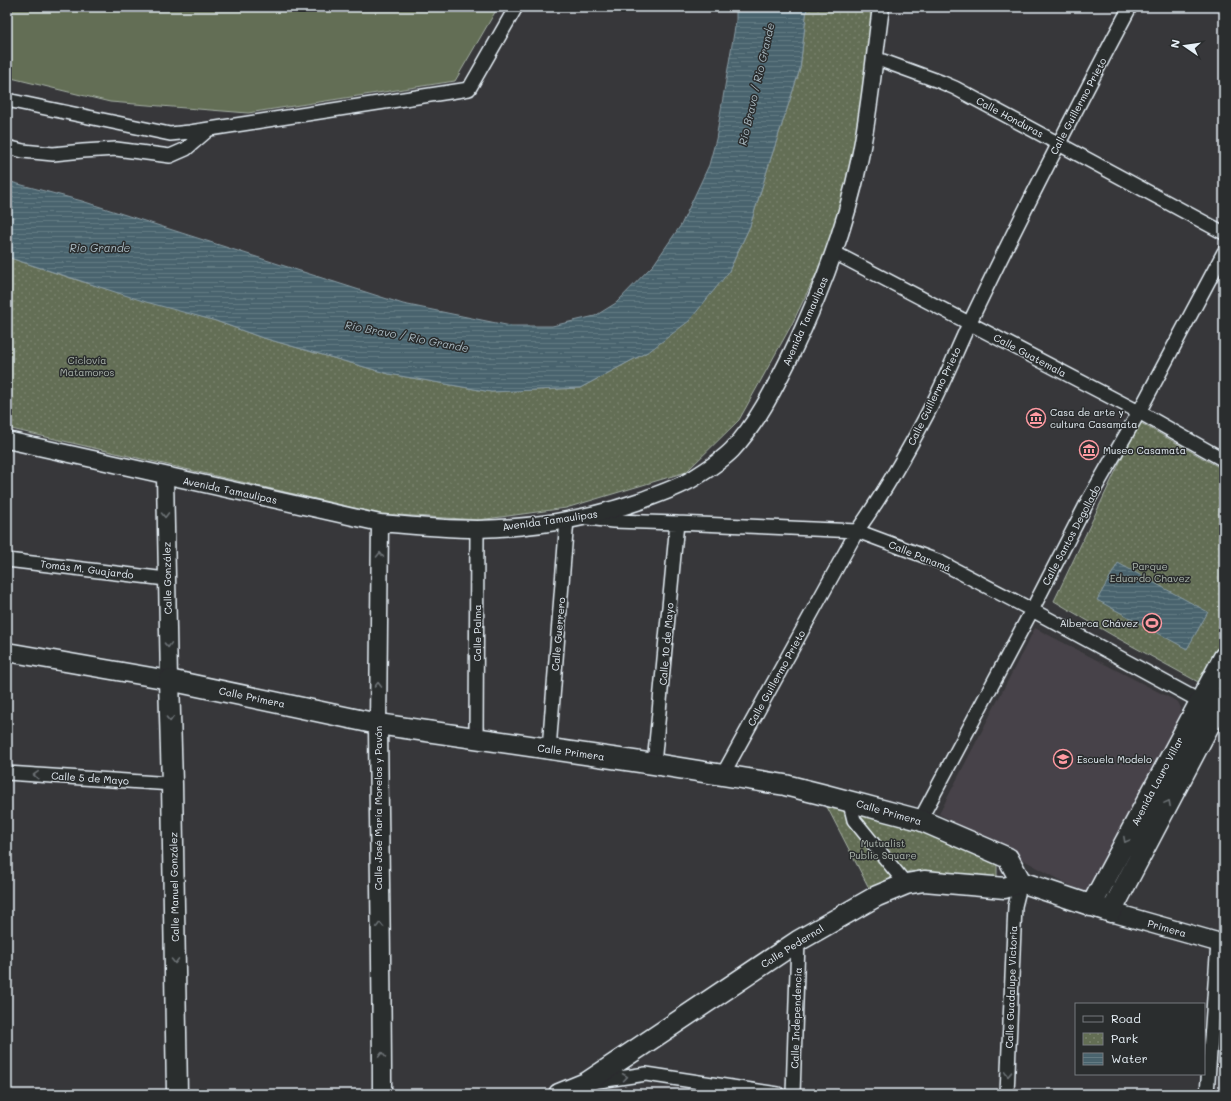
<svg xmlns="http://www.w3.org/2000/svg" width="1231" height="1101" font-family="Mali,sans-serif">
	<defs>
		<pattern id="park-dots" width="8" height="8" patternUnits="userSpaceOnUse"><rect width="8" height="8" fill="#636e54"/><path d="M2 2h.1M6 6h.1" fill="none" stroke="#79836d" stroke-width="1.8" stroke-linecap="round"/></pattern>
		<pattern id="water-rules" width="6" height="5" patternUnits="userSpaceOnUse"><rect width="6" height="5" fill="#4a646e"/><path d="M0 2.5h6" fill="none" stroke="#647b83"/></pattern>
	</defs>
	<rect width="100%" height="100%" fill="#37373a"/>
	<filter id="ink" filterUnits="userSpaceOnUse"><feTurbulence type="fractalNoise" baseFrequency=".025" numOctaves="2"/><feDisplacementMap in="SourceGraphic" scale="8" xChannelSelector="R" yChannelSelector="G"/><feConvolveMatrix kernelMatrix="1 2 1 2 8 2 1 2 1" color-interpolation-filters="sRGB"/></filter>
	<g filter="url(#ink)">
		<path fill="#474248" d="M 1035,628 L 1178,702 L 1181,708 L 1180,716 L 1086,894 L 939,814 Z"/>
		<path fill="#636e54" stroke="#a6b0a6" d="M 7,7 L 498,7 L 455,81 L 248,113 L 110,102 L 7,77 Z"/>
		<path fill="url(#park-dots)" stroke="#a6b0a6" d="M 807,7 L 872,7 L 869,41 L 853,154 L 829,247 L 792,324 L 739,420 L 686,472 L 566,508 L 479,520 L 381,514 L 7,428 L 7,257 L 77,280 L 216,321 L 260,337 L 389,374 L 491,392 L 580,388 L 651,350 L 728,273 L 750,226 L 770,161 L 800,69 Z
			M 1139,422 L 1224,470 L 1224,640 L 1200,683 L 1112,635 L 1054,601 Z
			M 825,803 L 922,827 L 997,865 L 997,878 L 910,871 L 869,888 Z"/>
		<path fill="url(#water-rules)" stroke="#899ca5" d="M 736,7 L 807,7 L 800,69 L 770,161 L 750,226 L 728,273 L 689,321 L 651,350 L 580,388 L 491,392 L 389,374 L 260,337 L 216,321 L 146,302 L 7,257 L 7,181 L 82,201 L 403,304 L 511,326 L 552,326 L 595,316 L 616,303 L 654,264 L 681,225 L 709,165 L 716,139 L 736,21 Z
			M 1118,563 L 1208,612 L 1187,649 L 1097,600 Z"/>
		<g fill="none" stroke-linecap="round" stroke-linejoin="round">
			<defs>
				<path id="minor" d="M 875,58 L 941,82 L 955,88 L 1224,233
					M 7,100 L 170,134 L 190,132 L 469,89 L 516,7
					M 7,147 L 23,151 L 53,154 L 83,151 L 116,149 L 170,156 L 186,149 L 208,130
					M 835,253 L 1139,412 L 1224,460
					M 588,518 L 613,521 L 677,523 L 857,531 L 940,562 L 1032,610 L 1207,705
					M 7,560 L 166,579
					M 476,738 L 477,529
					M 549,749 L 567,519
					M 654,764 L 677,523
					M 7,773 L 172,784
					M 722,776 L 857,531 C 887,489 912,444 935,399 C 948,373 958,347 970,322 C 1021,215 1075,111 1130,7
					M 849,800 L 854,820 L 906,884
					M 920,820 L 1032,610 L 1089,499 L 1139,412 L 1224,252
					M 586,1094 L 586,1083 L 646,1074 L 778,1094
					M 793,1094 L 798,941
					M 1007,1094 L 1015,906 L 1021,882
					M 1207,1094 L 1218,943"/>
				<path id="tertiary" d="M 7,440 L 380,523 C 413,526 445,529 477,529 C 532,528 588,519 640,501 C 658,494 678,488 694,478 C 707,470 721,461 732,450 C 756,425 774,389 790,357 C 820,295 845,230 859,162 C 870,111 874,59 881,7
					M 165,476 L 169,680
					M 378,724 L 380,523"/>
				<path id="secondary" d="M 7,652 L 169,680
					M 378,724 C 379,847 382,971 382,1094
					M 1111,912 L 1224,944"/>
				<path id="primary" d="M 1091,906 L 1224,657
					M 177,1094 L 172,784 L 169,680 L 378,724 L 654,764 L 785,785 L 825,795 L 920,820 L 1008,858 L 1021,882 L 1111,912 L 1224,697
					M 559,1094 L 586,1083 L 798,941 L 877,896 L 906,884 L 924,881 L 1005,888 L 1021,882"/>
			</defs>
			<use href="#minor" stroke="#e8f1f8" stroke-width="16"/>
			<use href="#tertiary" stroke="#e8f1f8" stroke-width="19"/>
			<use href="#secondary" stroke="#e8f1f8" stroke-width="21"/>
			<use href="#primary" stroke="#e8f1f8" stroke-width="23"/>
			<use href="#minor" stroke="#2a2d2e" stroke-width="13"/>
			<use href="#tertiary" stroke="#2a2d2e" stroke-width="16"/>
			<use href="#secondary" stroke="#2a2d2e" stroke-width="18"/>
			<use href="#primary" stroke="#2a2d2e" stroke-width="20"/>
		</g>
		<defs><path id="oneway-chevron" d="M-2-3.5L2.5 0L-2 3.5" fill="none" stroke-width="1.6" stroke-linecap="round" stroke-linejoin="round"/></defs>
		<g stroke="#6c7275">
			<use href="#oneway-chevron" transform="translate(165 515) rotate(89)"/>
			<use href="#oneway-chevron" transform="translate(380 555) rotate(-89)"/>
			<use href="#oneway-chevron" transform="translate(168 645) rotate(88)"/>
			<use href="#oneway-chevron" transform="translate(378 685) rotate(-89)"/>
			<use href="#oneway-chevron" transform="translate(170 719) rotate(88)"/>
			<use href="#oneway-chevron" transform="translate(36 775) rotate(-176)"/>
			<use href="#oneway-chevron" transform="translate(1168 803) rotate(-62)"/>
			<use href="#oneway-chevron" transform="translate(1126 840) rotate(118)"/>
			<use href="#oneway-chevron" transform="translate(380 925) rotate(-92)"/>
			<use href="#oneway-chevron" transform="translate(175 961) rotate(89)"/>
			<use href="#oneway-chevron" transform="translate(382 1055) rotate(-90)"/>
			<use href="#oneway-chevron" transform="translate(1008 1074) rotate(92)"/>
			<use href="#oneway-chevron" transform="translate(625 1077) rotate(-8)"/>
		</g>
	</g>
	<defs>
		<symbol id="museum-ring" viewBox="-11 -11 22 22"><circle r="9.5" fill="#2a2d2e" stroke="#ff9aa2" stroke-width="1.5"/><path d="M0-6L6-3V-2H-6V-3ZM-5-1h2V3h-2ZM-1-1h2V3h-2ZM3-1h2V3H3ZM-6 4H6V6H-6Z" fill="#ff9aa2"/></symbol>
		<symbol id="stadium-ring" viewBox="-11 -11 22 22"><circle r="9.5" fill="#2a2d2e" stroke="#ff9aa2" stroke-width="1.5"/><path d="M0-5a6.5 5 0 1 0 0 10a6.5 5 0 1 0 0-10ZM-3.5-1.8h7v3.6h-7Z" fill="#ff9aa2"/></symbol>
		<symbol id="school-ring" viewBox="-11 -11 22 22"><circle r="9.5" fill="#2a2d2e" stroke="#ff9aa2" stroke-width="1.5"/><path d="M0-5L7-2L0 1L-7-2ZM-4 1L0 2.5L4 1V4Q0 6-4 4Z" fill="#ff9aa2"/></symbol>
	</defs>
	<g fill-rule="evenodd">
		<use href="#museum-ring" x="1025" y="407" width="22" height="22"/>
		<use href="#museum-ring" x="1078" y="439" width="22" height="22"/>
		<use href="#stadium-ring" x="1141" y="612" width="22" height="22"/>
		<use href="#school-ring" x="1052" y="748" width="22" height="22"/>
	</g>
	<g text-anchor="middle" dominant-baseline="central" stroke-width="3" stroke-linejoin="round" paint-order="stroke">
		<g font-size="10" fill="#e8f1f8" stroke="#2a2d2e">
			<text transform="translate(1078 106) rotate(-62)">Calle Guillermo Prieto</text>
			<text transform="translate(1010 117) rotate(28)">Calle Honduras</text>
			<text transform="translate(805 321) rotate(-66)">Avenida Tamaulipas</text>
			<text transform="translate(1030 355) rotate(28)">Calle Guatemala</text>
			<text transform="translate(934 396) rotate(-64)">Calle Guillermo Prieto</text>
			<text transform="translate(230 490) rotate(12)">Avenida Tamaulipas</text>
			<text transform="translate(550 520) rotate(-8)">Avenida Tamaulipas</text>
			<text transform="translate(1071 535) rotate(-62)">Calle Santos Degollado</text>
			<text transform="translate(920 556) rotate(22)">Calle Panamá</text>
			<text transform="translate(87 569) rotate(7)">Tomás M. Guajardo</text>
			<text transform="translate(167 578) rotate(-91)">Calle González</text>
			<text transform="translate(477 633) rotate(-90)">Calle Palma</text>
			<text transform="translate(558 634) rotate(-85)">Calle Guerrero</text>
			<text transform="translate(666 644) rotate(-85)">Calle 10 de Mayo</text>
			<text transform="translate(776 678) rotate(-61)">Calle Guillermo Prieto</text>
			<text transform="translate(252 697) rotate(12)">Calle Primera</text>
			<text transform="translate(571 752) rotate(8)">Calle Primera</text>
			<text transform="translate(90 778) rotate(4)">Calle 5 de Mayo</text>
			<text transform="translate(1157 781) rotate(-62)">Avenida Lauro Villar</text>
			<text transform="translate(378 808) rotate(-90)">Calle José María Morelos y Pavón</text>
			<text transform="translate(889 812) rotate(16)">Calle Primera</text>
			<text transform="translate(174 887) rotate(-91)">Calle Manuel González</text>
			<text transform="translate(1167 928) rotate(16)">Primera</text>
			<text transform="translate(792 946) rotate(-32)">Calle Pedernal</text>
			<text transform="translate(1011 987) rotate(-88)">Calle Guadalupe Victoria</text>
			<text transform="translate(796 1018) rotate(-88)">Calle Independencia</text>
		</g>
		<g font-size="10" fill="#acb6ae" stroke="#2a2d2e">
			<text x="87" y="360">Ciclovía<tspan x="87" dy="12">Matamoros</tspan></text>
			<text x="1150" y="566">Parque<tspan x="1150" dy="12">Eduardo Chavez</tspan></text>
			<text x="883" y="843">Mutualist<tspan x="883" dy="12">Public Square</tspan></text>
		</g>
		<g font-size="10" fill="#e8f1f8" stroke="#2a2d2e" text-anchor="start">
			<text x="1050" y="412">Casa de arte y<tspan x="1050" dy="12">cultura Casamata</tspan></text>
			<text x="1103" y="450">Museo Casamata</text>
			<text x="1138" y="623" text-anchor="end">Alberca Chávez</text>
			<text x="1077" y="759">Escuela Modelo</text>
		</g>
		<g font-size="11" font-style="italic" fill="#a9b9c1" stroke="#2a2d2e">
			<text transform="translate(756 84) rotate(-77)">Río Bravo / Rio Grande</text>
			<text x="100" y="247">Rio Grande</text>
			<text transform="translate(407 336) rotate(11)">Río Bravo / Rio Grande</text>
		</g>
	</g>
	<rect width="1231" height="1101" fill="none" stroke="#2a2d2e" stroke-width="24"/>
	<rect x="12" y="12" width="1207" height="1077" fill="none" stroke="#e8f1f8" stroke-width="1.5" filter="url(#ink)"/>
	<rect x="1075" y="1003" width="130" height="72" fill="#2a2d2e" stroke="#767b7f"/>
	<rect x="1083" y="1016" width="20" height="6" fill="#2a2d2e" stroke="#767b7f"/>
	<text x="1111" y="1023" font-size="12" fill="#e8f1f8">Road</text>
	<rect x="1083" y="1033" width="20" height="12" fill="url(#park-dots)" stroke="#767b7f"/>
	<text x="1111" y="1043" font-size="12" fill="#e8f1f8">Park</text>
	<rect x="1083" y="1053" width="20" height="12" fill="url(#water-rules)" stroke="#767b7f"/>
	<text x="1111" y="1063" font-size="12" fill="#e8f1f8">Water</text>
	<g transform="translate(1185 46) rotate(283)" stroke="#2a2d2e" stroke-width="3" paint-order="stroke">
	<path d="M0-3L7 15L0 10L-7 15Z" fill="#e8f1f8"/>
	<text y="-6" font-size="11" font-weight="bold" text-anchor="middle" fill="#e8f1f8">N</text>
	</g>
</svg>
